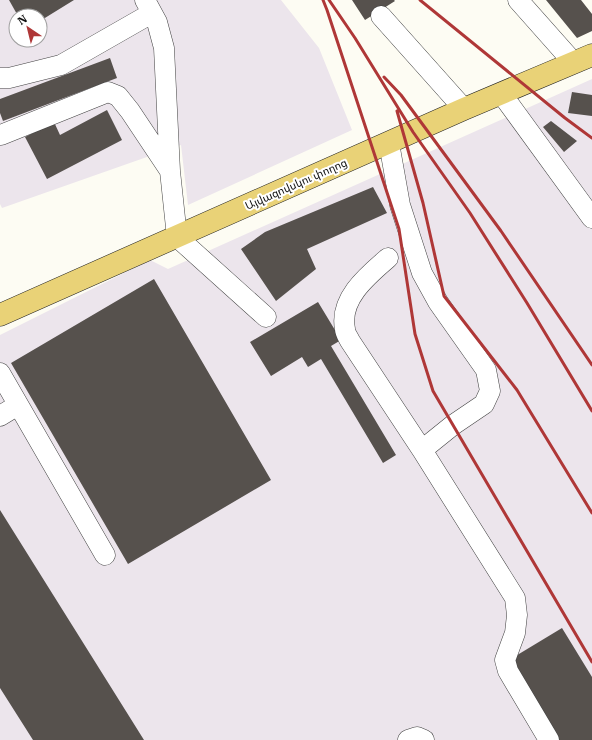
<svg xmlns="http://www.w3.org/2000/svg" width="592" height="740" font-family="'IBM Plex Serif','Noto Sans Armenian',serif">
	<rect width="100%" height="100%" fill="#fdfcf3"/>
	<path fill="#ece5ec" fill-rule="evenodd" d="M 0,0 L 281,0 L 319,48 L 352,130 L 188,205 L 181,145 L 2,208 L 0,204 ZM 16,16 L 40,16 L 40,40 L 16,40 Z
		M 592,79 L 592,740 L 0,740 L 0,335 L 150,260 L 168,269 Z"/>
	<path fill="#56514d" d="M 9,0 L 74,0 L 40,21 L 40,16 L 18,16 Z
		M 352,0 L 394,0 L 395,1 L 365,20 Z
		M 546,0 L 581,0 L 592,14 L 592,31 L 577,38 Z
		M 110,58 L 117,78 L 3,121 L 0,113 L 0,99 Z
		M 572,92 L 592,95 L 592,116 L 568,113 Z
		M 107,110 L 122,140 L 47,179 L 25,137 L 54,122 L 60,135 Z
		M 551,121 L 577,141 L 564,152 L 543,127 Z
		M 373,187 L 387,213 L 307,249 L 316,269 L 276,301 L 241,249 L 265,232 Z
		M 154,279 L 271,480 L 128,564 L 11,363 Z
		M 318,302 L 341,340 L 331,346 L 396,455 L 383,463 L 321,359 L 308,367 L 302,357 L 271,376 L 250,342 Z
		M 0,510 L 144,740 L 33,740 L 0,688 Z
		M 562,628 L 592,677 L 592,740 L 558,740 L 509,660 Z"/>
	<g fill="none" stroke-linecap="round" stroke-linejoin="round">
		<defs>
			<path id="minor" d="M 145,0 L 157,22 L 164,48 L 170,171 L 177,237 L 266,317
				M 518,0 L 573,62
				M 381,16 L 464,109
				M 0,78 L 9,78 L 61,65 L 152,13
				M 501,93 L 592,218
				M 1,135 L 108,92 L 118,96 L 130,111 L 170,171
				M 389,143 L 400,205 L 422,273 L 438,302 L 486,370 L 490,391 L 484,404 L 453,425 L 422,450 L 515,598 L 517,615 L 515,633 L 505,660 L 508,671 L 549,740
				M 388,258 C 367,276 339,299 345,329 C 345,333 348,337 350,341 L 422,450
				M 0,373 L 105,555
				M 0,416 L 18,405
				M 408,740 L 417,737 L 424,740"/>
			<path id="major" d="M 0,315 L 464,109 L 592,55"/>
		</defs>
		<use href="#minor" stroke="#424242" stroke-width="21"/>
		<use href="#major" stroke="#202020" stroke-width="23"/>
		<use href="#minor" stroke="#fff" stroke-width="20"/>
		<use href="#major" stroke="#e9d277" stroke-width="22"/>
		<path stroke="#af3737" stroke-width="3" d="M 323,0 L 327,10 L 399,229 L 415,334 L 433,391 L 592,662
			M 329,0 L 355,38 L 413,132 L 470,213 L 527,303 L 592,411
			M 420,0 L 565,118 L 592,138
			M 384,77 L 401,95 L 501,231 L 592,365
			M 397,111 L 423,203 L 444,296 L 517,390 L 592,513"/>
	</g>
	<g text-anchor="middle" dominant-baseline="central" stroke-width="4" stroke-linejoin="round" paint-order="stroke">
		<g font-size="11" fill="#0f0f0f" stroke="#fff">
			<text transform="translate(296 184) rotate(-24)">Այվազովսկու փողոց</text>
		</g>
	</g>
	<g transform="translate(28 28) rotate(325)"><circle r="19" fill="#ffffff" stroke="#9f9f9f"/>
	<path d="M0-3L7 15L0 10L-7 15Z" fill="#af3737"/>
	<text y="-6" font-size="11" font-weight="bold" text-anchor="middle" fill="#0f0f0f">N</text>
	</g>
</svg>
